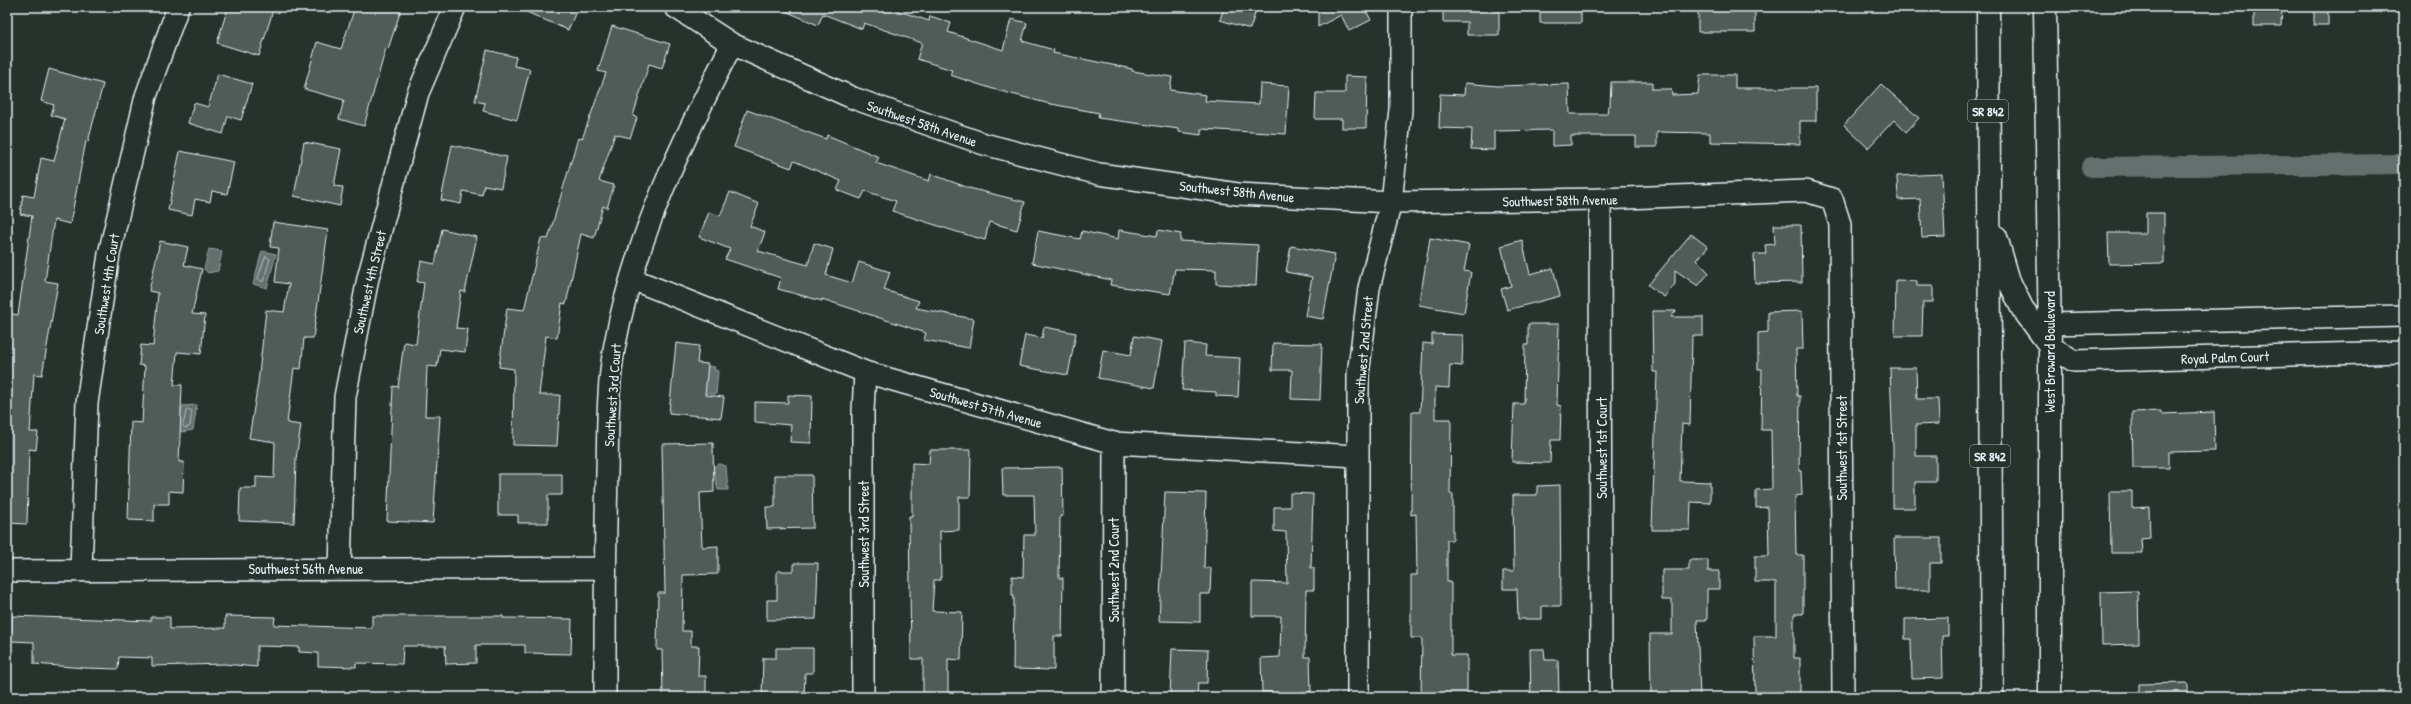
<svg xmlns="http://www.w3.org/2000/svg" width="2411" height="704" font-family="'Patrick Hand',sans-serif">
	<rect width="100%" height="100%" fill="#26332d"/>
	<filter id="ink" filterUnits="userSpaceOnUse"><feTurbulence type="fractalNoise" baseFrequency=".025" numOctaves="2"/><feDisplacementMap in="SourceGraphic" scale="8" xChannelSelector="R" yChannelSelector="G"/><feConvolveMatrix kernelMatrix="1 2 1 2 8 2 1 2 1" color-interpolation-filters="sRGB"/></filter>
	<g filter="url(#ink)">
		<path fill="#636f6d" stroke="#98a3a5" d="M 209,249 L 222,251 L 218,271 L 208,273 L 204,269 Z
			M 262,251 L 276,254 L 267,288 L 253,284 Z
			M 705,366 L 715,367 L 714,370 L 718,371 L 716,394 L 702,393 Z
			M 197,405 L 193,430 L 182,432 L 179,428 L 182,406 Z
			M 719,464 L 726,466 L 728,490 L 718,490 L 713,467 Z"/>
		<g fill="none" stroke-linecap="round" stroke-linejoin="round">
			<path stroke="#b3bdc0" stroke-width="1" d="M 266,256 L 270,259 L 263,282 L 258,279 Z
				M 187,409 L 192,411 L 190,426 L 185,428 L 183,426 Z"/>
			<path stroke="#636f6d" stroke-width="20" d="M 2091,167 L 2404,164"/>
		</g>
		<path fill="#505c59" stroke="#e8f1f8" d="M 228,7 L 274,7 L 259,56 L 217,43 Z
			M 355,7 L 402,7 L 388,49 L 386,48 L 364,126 L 339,119 L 344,100 L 304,89 L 317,42 L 341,49 Z
			M 515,7 L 578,7 L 568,30 Z
			M 776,7 L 887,7 L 929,21 L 930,16 L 951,23 L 948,32 L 1003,50 L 1011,19 L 1027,23 L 1022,41 L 1054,50 L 1053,53 L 1132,69 L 1132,71 L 1172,77 L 1170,90 L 1206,95 L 1205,101 L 1259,104 L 1260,84 L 1289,86 L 1286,134 L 1201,129 L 1201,135 L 1179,132 L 1179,129 L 1098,118 L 1099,113 L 1046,103 L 993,89 L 950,75 L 952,70 L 917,59 L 922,43 L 864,23 L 862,29 L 823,14 L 818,25 Z
			M 1224,7 L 1257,7 L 1250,29 L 1220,20 Z
			M 1318,7 L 1364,7 L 1371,20 L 1349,31 L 1341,15 L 1318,27 Z
			M 1443,7 L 1499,7 L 1499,35 L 1467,35 L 1467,22 L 1443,22 Z
			M 1540,7 L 1581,7 L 1581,23 L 1540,23 Z
			M 1698,7 L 1755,7 L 1755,32 L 1698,32 Z
			M 2254,7 L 2282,7 L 2281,26 L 2254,26 Z
			M 2314,7 L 2328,7 L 2328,25 L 2314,25 Z
			M 612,26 L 670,44 L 662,68 L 649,64 L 633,116 L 637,118 L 630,138 L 615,134 L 599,181 L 614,185 L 607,208 L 603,206 L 594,238 L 581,234 L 566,304 L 562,303 L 557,338 L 546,336 L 539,395 L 560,395 L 557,446 L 513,445 L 514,369 L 499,367 L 507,308 L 524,310 L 541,238 L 548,239 L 578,138 L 582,139 L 606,73 L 598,71 Z
			M 487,50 L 516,57 L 514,66 L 530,69 L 517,120 L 483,111 L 485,103 L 475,101 Z
			M 49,69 L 103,84 L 88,142 L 86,141 L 70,224 L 54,220 L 45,281 L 58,283 L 42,375 L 34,374 L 30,432 L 38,432 L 36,450 L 29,449 L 27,524 L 7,523 L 7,313 L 18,315 L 32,216 L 20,214 L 23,195 L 34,197 L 41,158 L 54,161 L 65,119 L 51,115 L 54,105 L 41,101 Z
			M 218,74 L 252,84 L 241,120 L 228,116 L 223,134 L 188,123 L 194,103 L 208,107 Z
			M 1700,75 L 1735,75 L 1735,88 L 1816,88 L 1816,121 L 1800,121 L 1800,144 L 1710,142 L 1710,133 L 1657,132 L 1657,147 L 1636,147 L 1636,136 L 1571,136 L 1571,145 L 1552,146 L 1552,130 L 1494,131 L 1494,150 L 1471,149 L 1472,129 L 1439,128 L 1440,94 L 1464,95 L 1465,83 L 1497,86 L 1569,84 L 1570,114 L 1607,114 L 1608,106 L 1610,106 L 1611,82 L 1652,82 L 1652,89 L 1671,89 L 1672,95 L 1698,94 Z
			M 1345,76 L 1367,77 L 1366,128 L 1342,128 L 1342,119 L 1315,119 L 1316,93 L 1345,93 Z
			M 1881,84 L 1919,118 L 1906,132 L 1894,120 L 1868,148 L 1844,125 Z
			M 747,110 L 826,139 L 827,135 L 879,157 L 876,163 L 929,181 L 931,174 L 969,188 L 1025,202 L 1017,230 L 989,222 L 985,240 L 954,231 L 892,211 L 896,201 L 865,191 L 861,199 L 837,190 L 841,181 L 794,161 L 791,168 L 734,147 Z
			M 304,142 L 341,149 L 334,186 L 343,187 L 340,206 L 294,196 Z
			M 452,145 L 507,157 L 501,188 L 484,185 L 482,195 L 463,191 L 461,204 L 441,200 Z
			M 180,151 L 234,162 L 227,194 L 212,191 L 210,202 L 195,199 L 192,215 L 168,210 Z
			M 1942,174 L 1945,237 L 1922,238 L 1920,199 L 1898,200 L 1897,176 Z
			M 730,192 L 759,204 L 750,226 L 765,232 L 758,251 L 808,265 L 814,243 L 833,249 L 826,275 L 852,283 L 859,262 L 890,272 L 884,290 L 919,301 L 916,308 L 974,319 L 969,348 L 924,340 L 926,333 L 822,299 L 822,301 L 778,289 L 781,278 L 725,259 L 730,249 L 699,237 L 709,212 L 720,216 Z
			M 2146,213 L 2164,213 L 2164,263 L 2109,264 L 2108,233 L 2146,233 Z
			M 273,222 L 328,230 L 313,338 L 304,338 L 301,369 L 294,368 L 287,423 L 301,425 L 296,459 L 294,523 L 239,521 L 240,488 L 256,488 L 256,477 L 274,478 L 275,442 L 249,438 L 258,383 L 266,310 L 284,312 L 289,284 L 275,282 L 279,248 L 270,247 Z
			M 1774,225 L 1801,225 L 1802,282 L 1755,283 L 1754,254 L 1766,254 L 1765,245 L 1775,244 Z
			M 442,229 L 477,237 L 465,292 L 461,291 L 456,328 L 468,329 L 465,352 L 440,349 L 437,367 L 427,366 L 425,416 L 440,416 L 433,523 L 387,521 L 393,386 L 398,387 L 404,342 L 416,344 L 424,283 L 417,282 L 421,261 L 435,264 Z
			M 1119,230 L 1157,236 L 1158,230 L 1181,234 L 1180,241 L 1258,245 L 1256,286 L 1216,284 L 1216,270 L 1175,269 L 1170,294 L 1110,285 L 1111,280 L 1032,263 L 1038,231 L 1080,239 L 1082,231 L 1118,239 Z
			M 1691,234 L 1708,247 L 1697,260 L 1709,273 L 1698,286 L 1675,270 L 1675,284 L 1664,297 L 1648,285 Z
			M 1430,238 L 1469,245 L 1464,271 L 1471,272 L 1464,313 L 1419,305 Z
			M 1522,240 L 1530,274 L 1553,268 L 1560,296 L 1507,310 L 1501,289 L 1511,286 L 1501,246 Z
			M 160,241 L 188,247 L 184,265 L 202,269 L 192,314 L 205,315 L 201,354 L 177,352 L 174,385 L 182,385 L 179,462 L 184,462 L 183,492 L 169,491 L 169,504 L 154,504 L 154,521 L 128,520 L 131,422 L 142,423 L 145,366 L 139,365 L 141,345 L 153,346 L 158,293 L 149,291 Z
			M 1291,246 L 1335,254 L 1323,319 L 1305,316 L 1312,277 L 1286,272 Z
			M 1896,280 L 1917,281 L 1917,286 L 1933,286 L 1933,302 L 1923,302 L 1922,336 L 1895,336 Z
			M 1652,311 L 1676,311 L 1671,317 L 1703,317 L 1703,336 L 1692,336 L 1690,425 L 1682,424 L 1680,481 L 1710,482 L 1710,503 L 1691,502 L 1690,530 L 1652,530 L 1657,372 L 1653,372 Z
			M 1802,311 L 1803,349 L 1796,349 L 1797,396 L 1800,396 L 1799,471 L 1801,471 L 1802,495 L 1795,496 L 1796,555 L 1803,555 L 1803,614 L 1794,614 L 1794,658 L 1800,658 L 1800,697 L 1755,696 L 1754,636 L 1776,636 L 1776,582 L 1755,582 L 1755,556 L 1769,556 L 1768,507 L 1756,508 L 1756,490 L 1772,489 L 1771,430 L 1761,430 L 1762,369 L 1758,369 L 1758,333 L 1768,332 L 1768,312 Z
			M 1528,324 L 1559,324 L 1557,405 L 1561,406 L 1560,440 L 1551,440 L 1550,463 L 1512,462 L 1514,404 L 1524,404 L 1525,345 L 1528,345 Z
			M 1044,327 L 1076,333 L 1068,375 L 1019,366 L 1025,335 L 1042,338 Z
			M 1432,334 L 1463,335 L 1462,366 L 1450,365 L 1449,388 L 1435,387 L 1435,419 L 1451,419 L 1450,494 L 1453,494 L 1453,540 L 1447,540 L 1447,582 L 1451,582 L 1451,655 L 1467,655 L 1467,697 L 1421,697 L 1422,638 L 1411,638 L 1411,575 L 1417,575 L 1416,514 L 1411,515 L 1412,412 L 1420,412 L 1423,343 L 1432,344 Z
			M 1134,336 L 1162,341 L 1154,388 L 1098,378 L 1103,350 L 1131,355 Z
			M 676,343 L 699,346 L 697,363 L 708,364 L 705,395 L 724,397 L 721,418 L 669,413 Z
			M 1185,343 L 1206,345 L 1205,356 L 1240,358 L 1238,397 L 1216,396 L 1216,392 L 1182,390 Z
			M 1273,343 L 1322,344 L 1320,400 L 1291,399 L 1292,370 L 1272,370 Z
			M 1890,368 L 1916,368 L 1917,399 L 1938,399 L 1939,424 L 1916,425 L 1916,456 L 1936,456 L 1936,482 L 1915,482 L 1915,508 L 1893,508 L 1893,449 Z
			M 788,395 L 812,396 L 811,443 L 790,442 L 791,425 L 755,422 L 755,402 L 788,403 Z
			M 2161,411 L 2161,414 L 2214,412 L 2215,451 L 2169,452 L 2169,468 L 2133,468 L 2132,412 Z
			M 713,443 L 714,492 L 700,493 L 702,547 L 718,546 L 718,574 L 683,575 L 682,631 L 691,631 L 691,646 L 699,646 L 698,676 L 706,676 L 706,697 L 663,697 L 662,650 L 657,650 L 658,593 L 665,593 L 662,444 Z
			M 930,450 L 971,450 L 970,497 L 959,497 L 959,530 L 940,531 L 941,580 L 934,580 L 932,611 L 962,612 L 961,660 L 948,659 L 948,697 L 923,697 L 923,659 L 911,659 L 909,516 L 912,516 L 912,463 L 929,464 Z
			M 1062,467 L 1063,516 L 1060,516 L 1059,578 L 1063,578 L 1062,636 L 1054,636 L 1054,670 L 1013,669 L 1014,595 L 1012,595 L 1012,576 L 1023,577 L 1024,535 L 1035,535 L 1034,495 L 1003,495 L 1002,468 Z
			M 498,474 L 562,474 L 562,495 L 548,495 L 548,523 L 518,523 L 518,515 L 498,515 Z
			M 775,475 L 812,475 L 813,528 L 767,529 L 766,507 L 775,507 Z
			M 1560,485 L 1561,606 L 1542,606 L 1542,619 L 1518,619 L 1517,589 L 1503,589 L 1503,571 L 1514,571 L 1513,495 L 1537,495 L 1537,486 Z
			M 2110,491 L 2132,491 L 2132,508 L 2149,507 L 2150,538 L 2141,539 L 2142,553 L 2111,553 Z
			M 1165,492 L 1206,493 L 1204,568 L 1211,568 L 1210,594 L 1200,594 L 1200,622 L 1159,621 Z
			M 1290,493 L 1313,494 L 1311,568 L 1314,568 L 1314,590 L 1306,590 L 1305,657 L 1310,657 L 1311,692 L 1300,692 L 1300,697 L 1272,697 L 1272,692 L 1262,692 L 1261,658 L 1280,657 L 1281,616 L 1252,616 L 1252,582 L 1287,583 L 1286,532 L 1274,531 L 1274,507 L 1290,507 Z
			M 1894,538 L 1941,538 L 1941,563 L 1930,563 L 1930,590 L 1895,590 Z
			M 1689,560 L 1708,560 L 1708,571 L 1719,571 L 1719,589 L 1707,589 L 1707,620 L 1697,620 L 1700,697 L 1651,697 L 1650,634 L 1672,634 L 1672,600 L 1662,600 L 1662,570 L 1689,570 Z
			M 794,563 L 818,563 L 816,619 L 767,620 L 767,600 L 777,600 L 777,571 L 794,571 Z
			M 2138,591 L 2139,644 L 2102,645 L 2101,592 Z
			M 12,616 L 151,621 L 151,617 L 170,617 L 170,629 L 225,628 L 225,616 L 275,617 L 274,625 L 372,628 L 372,616 L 503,616 L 503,618 L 572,619 L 571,654 L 525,653 L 525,645 L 476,645 L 476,663 L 446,664 L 445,646 L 403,646 L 402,664 L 356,663 L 356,667 L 318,666 L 318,653 L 299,652 L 299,647 L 257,646 L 257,667 L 224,664 L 152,666 L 152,658 L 119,657 L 118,669 L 85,668 L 34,664 L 34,642 L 11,641 Z
			M 1948,618 L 1948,636 L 1942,636 L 1943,678 L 1912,679 L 1911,639 L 1905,639 L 1905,619 Z
			M 776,648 L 813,648 L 813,673 L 805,673 L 804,697 L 762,697 L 763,658 L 776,658 Z
			M 1172,649 L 1208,650 L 1207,683 L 1198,683 L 1197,697 L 1170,697 Z
			M 1530,649 L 1544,649 L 1545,660 L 1558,660 L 1559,697 L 1531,697 Z
			M 2188,683 L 2188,697 L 2139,697 L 2139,684 Z"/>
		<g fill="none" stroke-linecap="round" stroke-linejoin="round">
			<defs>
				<path id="minor" d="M 675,7 L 732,44 L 853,98 L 984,144 L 1099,174 L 1238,194 L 1391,202 L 1600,199 L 1806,191 L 1832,199 L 1840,224 L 1843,697
					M 1600,199 L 1601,697
					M 632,279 L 865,372 L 1114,443 L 1357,456
					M 2049,324 L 2404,316
					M 2050,346 L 2074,361 L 2404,352
					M 340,568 L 345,397 L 368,278 L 418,93 L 455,7
					M 81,570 L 87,403 L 109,254 L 146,96 L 178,7
					M 7,571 L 605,568
					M 605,697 C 605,622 605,547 607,473 C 608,431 607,384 615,344 C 635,237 683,140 732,44
					M 863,697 L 863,411 L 865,372
					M 1113,697 L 1114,443
					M 1358,697 L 1358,375 L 1369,288 L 1391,202 L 1401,110 L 1401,7"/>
				<path id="major" d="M 1988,7 L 1992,697
					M 2045,7 L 2050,346 L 2050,697
					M 1996,237 L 2009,281 L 2022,308 L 2050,346"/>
			</defs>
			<use href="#minor" stroke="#e8f1f8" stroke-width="24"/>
			<use href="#major" stroke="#e8f1f8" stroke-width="25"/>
			<use href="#minor" stroke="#26332d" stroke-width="21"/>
			<use href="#major" stroke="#26332d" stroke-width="22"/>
		</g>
	</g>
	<g text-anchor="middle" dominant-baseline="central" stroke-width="4" stroke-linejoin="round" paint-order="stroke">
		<g fill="#26332d" stroke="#aeb8bb" stroke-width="1">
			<rect x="1968" y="100" width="40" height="22" rx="3"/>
			<rect x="1970" y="445" width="40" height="22" rx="3"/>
		</g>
		<g font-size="13" font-weight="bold" fill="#e8f1f8">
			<text x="1988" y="111">SR 842</text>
			<text x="1990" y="456">SR 842</text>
		</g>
		<g font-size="14" fill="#e8f1f8" stroke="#26332d">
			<text transform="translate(922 123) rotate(19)">Southwest 58th Avenue</text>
			<text transform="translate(1237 191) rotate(6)">Southwest 58th Avenue</text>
			<text transform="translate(1560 200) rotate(-1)">Southwest 58th Avenue</text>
			<text transform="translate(369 282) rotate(-77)">Southwest 4th Street</text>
			<text transform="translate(106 284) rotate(-81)">Southwest 4th Court</text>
			<text transform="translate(1363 350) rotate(-85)">Southwest 2nd Street</text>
			<text transform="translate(2049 352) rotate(-90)">West Broward Boulevard</text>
			<text transform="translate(2225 357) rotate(-2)">Royal Palm Court</text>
			<text transform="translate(612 395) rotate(-86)">Southwest 3rd Court</text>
			<text transform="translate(986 407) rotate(16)">Southwest 57th Avenue</text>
			<text transform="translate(1601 448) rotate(-90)">Southwest 1st Court</text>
			<text transform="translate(1841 448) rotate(-90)">Southwest 1st Street</text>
			<text transform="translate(863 534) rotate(-90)">Southwest 3rd Street</text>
			<text x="306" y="568">Southwest 56th Avenue</text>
			<text transform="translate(1113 570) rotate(-90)">Southwest 2nd Court</text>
		</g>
	</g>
	<rect width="2411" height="704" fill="none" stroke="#26332d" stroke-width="24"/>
	<rect x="12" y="12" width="2387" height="680" fill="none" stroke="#e8f1f8" stroke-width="1.5" filter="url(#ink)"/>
</svg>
